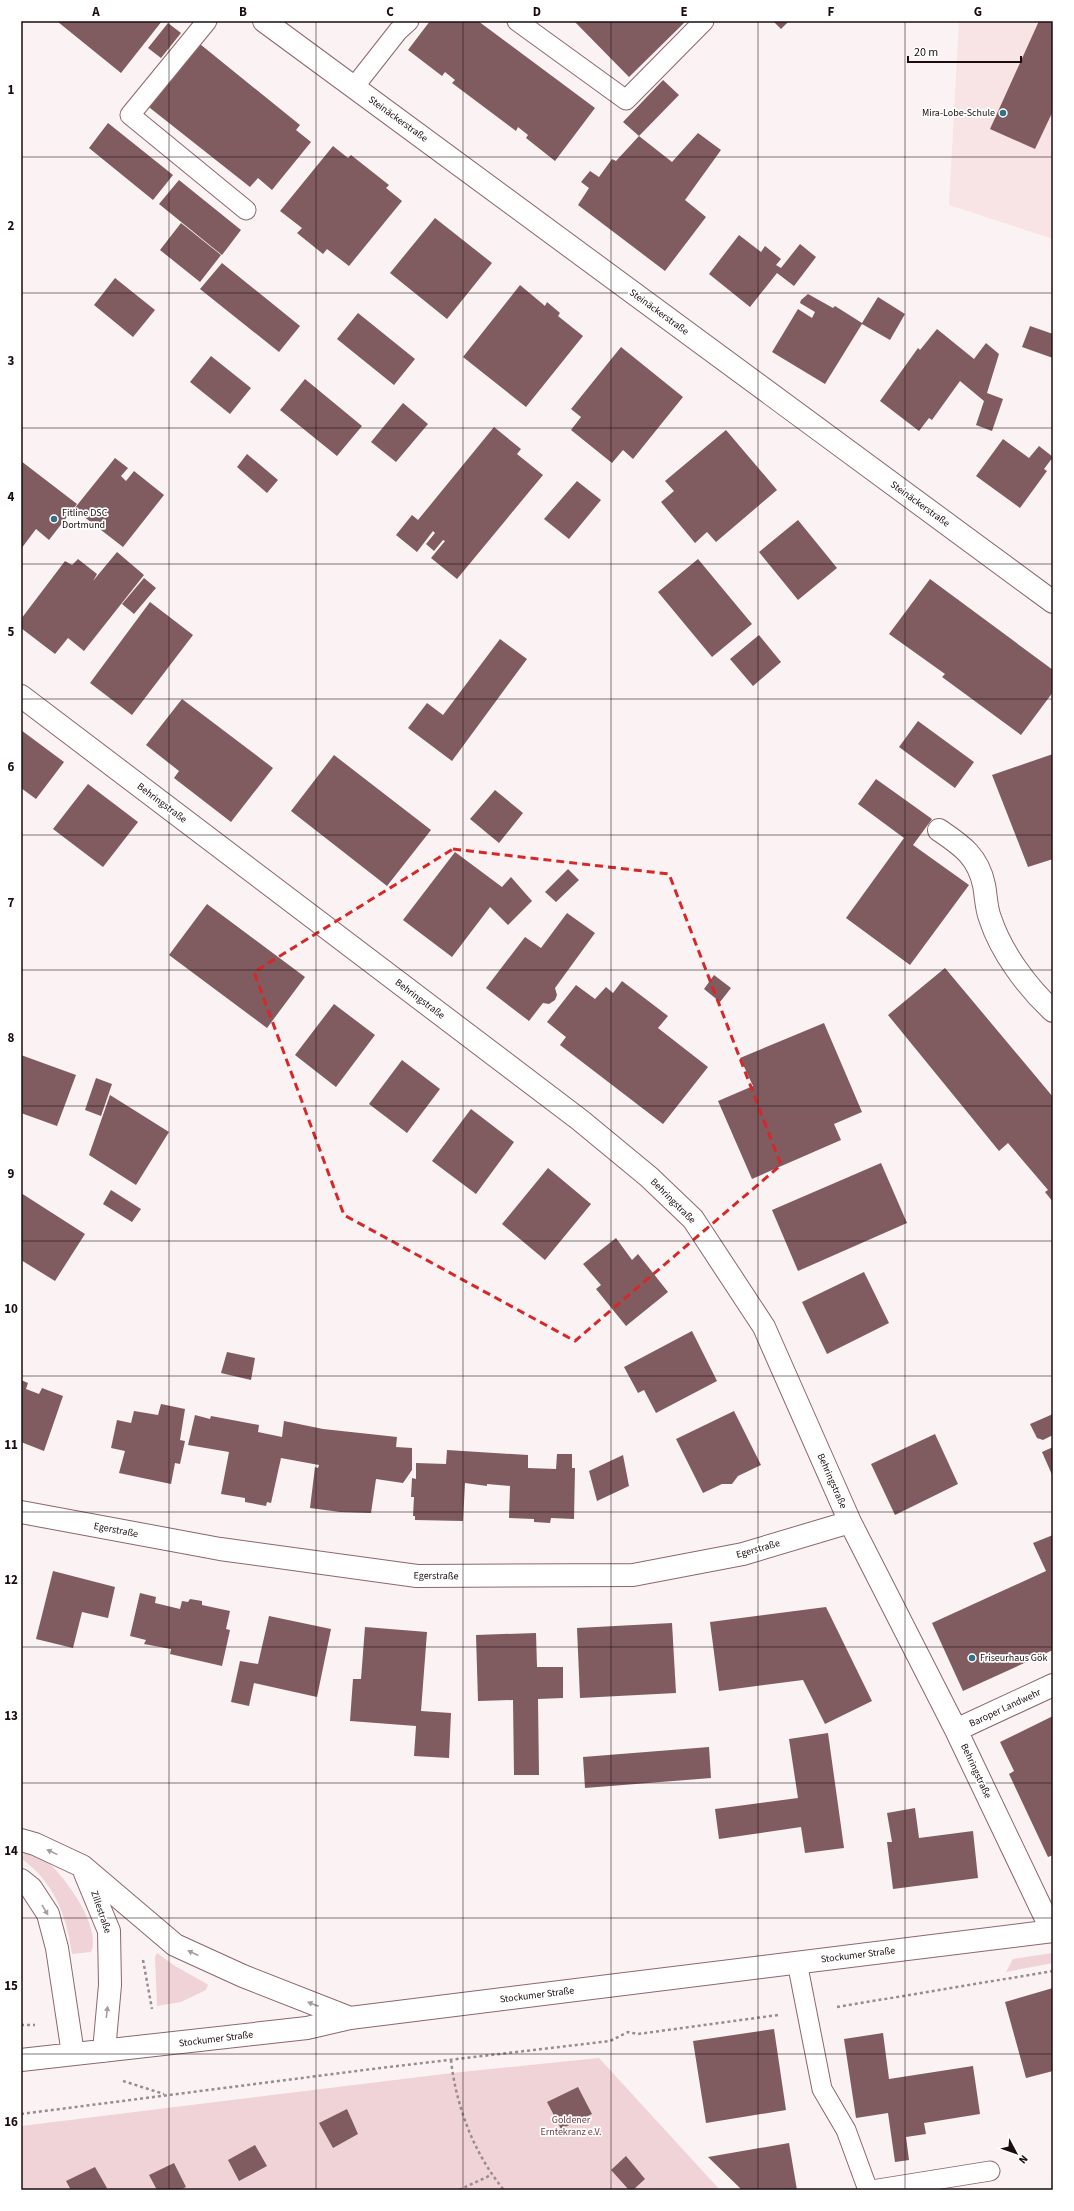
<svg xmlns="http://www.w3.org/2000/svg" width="1074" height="2211" font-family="'Source Sans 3',sans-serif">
	<rect width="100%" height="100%" fill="#fbf2f3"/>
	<path fill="#f8e3e5" d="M 959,21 L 1053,21 L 1053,239 L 949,205 Z"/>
	<path fill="#f0d3d6" d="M 25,1851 C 28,1852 33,1852 37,1854 C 59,1866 103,1926 91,1952 L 72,1954 C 67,1916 54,1882 22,1859 Z
		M 157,1953 L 175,1966 L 207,1984 L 208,1985 L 206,1990 L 181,2002 L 157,2006 L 155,1957 Z
		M 1053,1953 L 1053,1963 L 1006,1972 L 1013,1959 Z
		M 599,2058 L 720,2190 L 21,2190 L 21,2126 L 452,2073 Z"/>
	<path fill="#805b60" d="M 60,21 L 162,21 L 121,73 L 58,22 Z
		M 430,21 L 478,21 L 595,108 L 555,161 L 526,138 L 528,135 L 518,127 L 516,131 L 452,83 L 455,80 L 445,72 L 442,76 L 408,50 Z
		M 574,21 L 686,21 L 629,77 Z
		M 773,21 L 789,21 L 781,29 Z
		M 1039,21 L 1053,21 L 1053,111 L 1035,149 L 990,129 Z
		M 168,23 L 181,33 L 161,58 L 148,48 Z
		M 195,40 L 300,125 L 296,130 L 311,142 L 272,190 L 258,178 L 250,187 L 145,104 Z
		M 663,80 L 679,95 L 639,136 L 623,122 Z
		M 108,123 L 173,175 L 153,200 L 89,148 Z
		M 698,133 L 721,150 L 685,200 L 706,217 L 665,271 L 578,205 L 589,188 L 581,182 L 590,171 L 599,177 L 612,159 L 616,161 L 639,136 L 672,162 Z
		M 333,146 L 348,158 L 351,155 L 389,185 L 386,188 L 402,201 L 349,266 L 327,249 L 323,254 L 297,233 L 302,228 L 280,211 Z
		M 179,180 L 241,230 L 222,255 L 159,204 Z
		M 435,218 L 492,263 L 447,319 L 390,273 Z
		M 181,223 L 221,255 L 200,282 L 160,250 Z
		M 739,235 L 761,252 L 765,246 L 781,259 L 776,265 L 781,268 L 800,244 L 816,257 L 794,286 L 777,273 L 750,307 L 709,274 Z
		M 222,263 L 300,326 L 279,352 L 200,289 Z
		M 115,278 L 155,310 L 133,337 L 94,305 Z
		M 520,285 L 545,306 L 547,302 L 560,313 L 558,316 L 583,336 L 526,407 L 463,357 Z
		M 808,294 L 833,308 L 835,306 L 862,323 L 878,297 L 905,314 L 890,340 L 862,324 L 825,384 L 772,352 L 798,309 L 812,318 L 815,312 L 800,303 L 801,300 Z
		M 358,313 L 415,359 L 394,385 L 337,339 Z
		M 1030,326 L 1053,334 L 1053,358 L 1022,347 Z
		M 937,329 L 974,359 L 986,343 L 999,354 L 987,393 L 1003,399 L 992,431 L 976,425 L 984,401 L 960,381 L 932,420 L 929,418 L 919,431 L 880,401 L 918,348 L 920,350 Z
		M 621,347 L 683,397 L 633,459 L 623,450 L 612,463 L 571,430 L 581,417 L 571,409 Z
		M 211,356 L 251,388 L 230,414 L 190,382 Z
		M 305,379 L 362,426 L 337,456 L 280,410 Z
		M 403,403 L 428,424 L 396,462 L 371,442 Z
		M 494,427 L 521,449 L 517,454 L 543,475 L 457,579 L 431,558 L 445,541 L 443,540 L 434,551 L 426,544 L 435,533 L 433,531 L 417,552 L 396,535 L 412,515 L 418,520 Z
		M 726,430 L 777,490 L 716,542 L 707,532 L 695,543 L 661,502 L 674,491 L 665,481 Z
		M 1003,439 L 1029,458 L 1039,446 L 1053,457 L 1044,469 L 1047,471 L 1020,508 L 976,476 Z
		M 247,454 L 278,480 L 267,493 L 237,467 Z
		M 115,458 L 128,468 L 121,476 L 126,481 L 134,471 L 164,495 L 123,547 L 74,509 Z
		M 21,461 L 77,504 L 49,540 L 36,529 L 21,549 Z
		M 577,481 L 601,500 L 569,539 L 544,519 Z
		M 798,520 L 837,568 L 798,600 L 759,552 Z
		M 117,552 L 144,575 L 84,651 L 68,638 L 55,654 L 21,628 L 21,619 L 65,561 L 72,565 L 78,559 L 97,574 L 93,581 Z
		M 698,559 L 752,624 L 712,657 L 658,592 Z
		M 144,578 L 156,588 L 134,614 L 122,604 Z
		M 930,579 L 1053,670 L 1053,692 L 1021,735 L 942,677 L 945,674 L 889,634 Z
		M 150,602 L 193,635 L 132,715 L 90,683 Z
		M 759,635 L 781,662 L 753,686 L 730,659 Z
		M 500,639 L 527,659 L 452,761 L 408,728 L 427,703 L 443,715 Z
		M 182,699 L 273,768 L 231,822 L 174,778 L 179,771 L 146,745 Z
		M 918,721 L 974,762 L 955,788 L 899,747 Z
		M 21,730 L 64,762 L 36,799 L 21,788 Z
		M 1053,754 L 1053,859 L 1028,867 L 992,775 Z
		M 334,755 L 431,830 L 387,886 L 291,811 Z
		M 876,779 L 932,819 L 913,845 L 969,885 L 910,965 L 846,918 L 904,838 L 858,804 Z
		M 88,784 L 138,822 L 103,867 L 53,829 Z
		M 495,790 L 523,813 L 499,843 L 470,819 Z
		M 455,852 L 502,887 L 511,877 L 532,901 L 508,925 L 490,907 L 452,957 L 403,920 Z
		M 568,869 L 579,880 L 556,902 L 545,892 Z
		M 207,904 L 305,977 L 267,1028 L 169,955 Z
		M 567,913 L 595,933 L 555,988 L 557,995 L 555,1000 L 549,1004 L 543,1003 L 529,1021 L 486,988 L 525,937 L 541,948 Z
		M 945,968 L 1053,1097 L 1053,1202 L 1045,1192 L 1048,1190 L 1008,1143 L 999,1151 L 888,1015 Z
		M 714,975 L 731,988 L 720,1002 L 704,989 Z
		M 622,981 L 668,1016 L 658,1028 L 708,1067 L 663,1124 L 560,1045 L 566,1037 L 547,1022 L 576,985 L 595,999 L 606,987 L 613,993 Z
		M 334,1004 L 375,1035 L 336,1087 L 295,1055 Z
		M 824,1023 L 862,1112 L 834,1124 L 841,1140 L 752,1179 L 718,1101 L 753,1086 L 740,1058 Z
		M 21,1055 L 76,1075 L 57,1126 L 21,1113 Z
		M 402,1060 L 440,1089 L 407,1133 L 369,1104 Z
		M 96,1078 L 112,1084 L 101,1116 L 85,1110 Z
		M 110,1095 L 169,1132 L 136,1185 L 89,1155 Z
		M 471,1109 L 514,1142 L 476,1194 L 432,1161 Z
		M 881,1163 L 907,1223 L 798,1271 L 772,1210 Z
		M 548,1168 L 591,1204 L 545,1260 L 502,1224 Z
		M 111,1190 L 141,1209 L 132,1222 L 103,1204 Z
		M 21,1193 L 85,1234 L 55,1281 L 21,1260 Z
		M 616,1238 L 632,1260 L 638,1254 L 668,1292 L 626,1326 L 596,1289 L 601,1285 L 583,1264 Z
		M 864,1272 L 889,1323 L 827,1354 L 802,1302 Z
		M 692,1331 L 717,1381 L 656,1413 L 644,1390 L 638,1393 L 624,1367 Z
		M 227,1352 L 255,1358 L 251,1380 L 221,1373 Z
		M 21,1380 L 28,1383 L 26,1389 L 39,1394 L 42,1388 L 63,1396 L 44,1451 L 21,1442 Z
		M 161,1404 L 185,1409 L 180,1440 L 185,1441 L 180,1464 L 175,1463 L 171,1484 L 119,1473 L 125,1451 L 111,1448 L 117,1420 L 131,1423 L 134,1411 L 158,1415 Z
		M 734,1411 L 761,1465 L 738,1476 L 732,1484 L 722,1484 L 703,1493 L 676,1439 Z
		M 1053,1414 L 1053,1435 L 1043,1440 L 1037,1438 L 1030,1424 Z
		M 195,1415 L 210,1419 L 211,1416 L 259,1425 L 258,1432 L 282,1437 L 284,1421 L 323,1429 L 397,1437 L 396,1447 L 412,1448 L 412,1470 L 403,1483 L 376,1479 L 371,1513 L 340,1512 L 310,1508 L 315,1467 L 318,1468 L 319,1465 L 281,1458 L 271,1503 L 267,1502 L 266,1506 L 245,1502 L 245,1498 L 221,1494 L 229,1452 L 188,1445 Z
		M 935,1434 L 958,1484 L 895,1515 L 871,1464 Z
		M 1053,1447 L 1053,1477 L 1042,1452 Z
		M 447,1450 L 528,1455 L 528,1468 L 556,1469 L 557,1454 L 572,1454 L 572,1468 L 575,1468 L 574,1519 L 551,1518 L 550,1523 L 534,1522 L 534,1519 L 509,1518 L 510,1486 L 487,1484 L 487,1486 L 465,1483 L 463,1521 L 415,1520 L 415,1516 L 413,1516 L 414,1497 L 411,1497 L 412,1478 L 416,1479 L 416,1463 L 446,1464 Z
		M 623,1455 L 629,1486 L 597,1501 L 589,1471 Z
		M 1053,1535 L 1053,1650 L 963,1691 L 932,1623 L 1046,1571 L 1033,1543 Z
		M 53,1571 L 115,1587 L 108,1618 L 82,1612 L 73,1648 L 36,1639 Z
		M 140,1593 L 156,1597 L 155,1603 L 180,1609 L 182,1601 L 188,1602 L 190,1599 L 202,1601 L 202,1605 L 230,1611 L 226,1629 L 230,1630 L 222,1666 L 170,1654 L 171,1649 L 144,1644 L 146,1640 L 130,1636 Z
		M 826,1607 L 872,1701 L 825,1724 L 803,1680 L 719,1691 L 710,1622 Z
		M 269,1616 L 331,1629 L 317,1697 L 254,1683 L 249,1706 L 231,1702 L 240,1661 L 258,1664 Z
		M 672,1623 L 676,1693 L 580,1698 L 577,1628 Z
		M 365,1627 L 427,1632 L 421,1711 L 451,1713 L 449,1758 L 414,1756 L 416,1726 L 350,1721 L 353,1679 L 361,1679 Z
		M 536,1633 L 537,1667 L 563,1667 L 563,1698 L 538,1699 L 539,1775 L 514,1775 L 513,1700 L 478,1701 L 476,1635 Z
		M 1053,1716 L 1053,1855 L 1048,1857 L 1009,1774 L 1014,1771 L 1000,1742 Z
		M 828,1733 L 844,1848 L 805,1853 L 801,1827 L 719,1839 L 715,1809 L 798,1798 L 789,1739 Z
		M 709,1747 L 711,1778 L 585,1788 L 583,1757 Z
		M 915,1808 L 919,1838 L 973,1831 L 978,1878 L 893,1889 L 887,1842 L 892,1842 L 887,1813 Z
		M 1053,1988 L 1053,2071 L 1026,2078 L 1005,2002 Z
		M 774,2029 L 786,2110 L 706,2123 L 693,2041 Z
		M 883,2033 L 889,2079 L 973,2066 L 980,2114 L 924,2123 L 926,2134 L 906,2137 L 909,2160 L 895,2162 L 888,2113 L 856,2118 L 844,2039 Z
		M 578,2087 L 592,2114 L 561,2129 L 547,2102 Z
		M 347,2109 L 358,2134 L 333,2148 L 319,2123 Z
		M 789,2143 L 797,2190 L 742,2190 L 708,2157 Z
		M 255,2145 L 267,2166 L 239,2181 L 228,2160 Z
		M 626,2156 L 645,2179 L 633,2190 L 629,2190 L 611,2170 Z
		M 174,2163 L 186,2187 L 179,2190 L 157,2190 L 149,2175 Z
		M 95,2167 L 107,2188 L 104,2190 L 71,2190 L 66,2181 Z"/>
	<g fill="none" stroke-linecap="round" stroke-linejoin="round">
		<defs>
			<path id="service" d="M 207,21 L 130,115 L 246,210
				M 517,21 L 626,100 L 704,21
				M 354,87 L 398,31 L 409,21
				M 797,1962 L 822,2089 L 846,2130 L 868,2190
				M 872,2190 L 990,2171"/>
			<path id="minor" d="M 21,696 L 580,1120 L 649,1177 L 693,1219 L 764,1327 L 850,1522 L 956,1730 L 1052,1931
				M 939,830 C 961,845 978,856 984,885 C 986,895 986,908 990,918 C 1001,952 1027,987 1053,1011
				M 21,1512 L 220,1549 L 417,1576 L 633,1575 L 743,1554 L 850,1522
				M 956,1730 L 1053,1685"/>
			<path id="tertiary" d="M 264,21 L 1053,602"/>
			<path id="secondary" d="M 21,1840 L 35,1844 L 82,1866 L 175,1945 L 243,1976 L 350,2018
				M 85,1873 L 109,1931 L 110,1985 L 104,2051
				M 21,1880 L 31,1888 L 48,1914 L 57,1948 L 73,2054
				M 21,2060 L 307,2028 L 350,2018 L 1053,1931"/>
		</defs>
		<use href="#service" stroke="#8c676c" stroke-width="21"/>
		<use href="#minor" stroke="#8c676c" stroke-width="24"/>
		<use href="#tertiary" stroke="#8c676c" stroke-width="24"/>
		<use href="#secondary" stroke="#8c676c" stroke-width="24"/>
		<path stroke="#978c8e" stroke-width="2.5" stroke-dasharray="3 3" stroke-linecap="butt" d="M 143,1960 L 152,2009
			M 837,2007 L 1053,1971
			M 21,2025 L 35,2025
			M 451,2060 C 456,2106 474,2154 504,2190
			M 123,2081 L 164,2094
			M 21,2114 L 372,2069 L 610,2041 L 628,2032 L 638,2034 L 778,2015
			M 459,2190 L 491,2175"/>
		<use href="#service" stroke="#fff" stroke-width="19"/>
		<use href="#minor" stroke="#fff" stroke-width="22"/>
		<use href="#tertiary" stroke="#fff" stroke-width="22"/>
		<use href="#secondary" stroke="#fff" stroke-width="22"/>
	</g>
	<defs><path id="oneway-solid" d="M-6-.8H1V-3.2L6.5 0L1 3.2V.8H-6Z"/></defs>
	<g fill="#a49e9f">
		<use href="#oneway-solid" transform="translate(52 1852) rotate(-154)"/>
		<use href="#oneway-solid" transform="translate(45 1910) rotate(59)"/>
		<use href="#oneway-solid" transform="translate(193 1953) rotate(-155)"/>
		<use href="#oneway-solid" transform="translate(313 2004) rotate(-159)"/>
		<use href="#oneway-solid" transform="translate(107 2012) rotate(-83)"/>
	</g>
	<path fill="none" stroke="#d62828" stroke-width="3" stroke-dasharray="8 5" stroke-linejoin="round" d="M 453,849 L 669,874 L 781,1165 L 575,1341 L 344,1215 L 254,972 Z"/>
	<path fill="none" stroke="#1b0d0f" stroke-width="1" stroke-opacity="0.55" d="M 169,21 L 169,2190M 316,21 L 316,2190M 463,21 L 463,2190M 611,21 L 611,2190M 758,21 L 758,2190M 905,21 L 905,2190M 21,157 L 1053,157M 21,293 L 1053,293M 21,428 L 1053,428M 21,564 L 1053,564M 21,699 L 1053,699M 21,835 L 1053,835M 21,970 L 1053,970M 21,1106 L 1053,1106M 21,1241 L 1053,1241M 21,1376 L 1053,1376M 21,1512 L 1053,1512M 21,1647 L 1053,1647M 21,1783 L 1053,1783M 21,1918 L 1053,1918M 21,2054 L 1053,2054"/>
	<g fill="#327286" stroke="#fff" stroke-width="1.5">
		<circle cx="1003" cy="113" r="4"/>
		<circle cx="54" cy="519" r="4"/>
		<circle cx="972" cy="1658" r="4"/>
	</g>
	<g text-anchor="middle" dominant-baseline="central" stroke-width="3.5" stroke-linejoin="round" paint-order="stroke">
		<g font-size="10" fill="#1b0d0f" stroke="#fff" text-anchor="start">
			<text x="995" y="113" text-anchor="end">Mira-Lobe-Schule</text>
			<text x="62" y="513">Fitline DSC<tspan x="62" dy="12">Dortmund</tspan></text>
			<text x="980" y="1658">Friseurhaus Gök</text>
		</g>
		<g font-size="10" fill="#1b0d0f" stroke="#fff">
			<text transform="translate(398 119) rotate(36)">Steinäckerstraße</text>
			<text transform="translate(659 312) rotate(36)">Steinäckerstraße</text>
			<text transform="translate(920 504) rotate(36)">Steinäckerstraße</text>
			<text transform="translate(162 803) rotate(37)">Behringstraße</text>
			<text transform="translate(420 999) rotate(37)">Behringstraße</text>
			<text transform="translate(673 1201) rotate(45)">Behringstraße</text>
			<text transform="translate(832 1481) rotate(66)">Behringstraße</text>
			<text transform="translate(116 1530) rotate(11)">Egerstraße</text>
			<text transform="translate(758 1549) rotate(-16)">Egerstraße</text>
			<text transform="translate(436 1576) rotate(1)">Egerstraße</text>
			<text transform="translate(1005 1708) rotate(-25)">Baroper Landwehr</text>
			<text transform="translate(976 1771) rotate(65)">Behringstraße</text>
			<text transform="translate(101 1912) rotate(71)">Zillestraße</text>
			<text transform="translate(858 1955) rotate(-7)">Stockumer Straße</text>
			<text transform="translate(537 1995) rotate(-7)">Stockumer Straße</text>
			<text transform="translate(216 2039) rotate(-7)">Stockumer Straße</text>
		</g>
		<g font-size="10" fill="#753b45" stroke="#fff">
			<text x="571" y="2120">Goldener<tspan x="571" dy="12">Erntekranz e.V.</tspan></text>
		</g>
	</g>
	<rect width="1074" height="2211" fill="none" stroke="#ffffff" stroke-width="44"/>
	<g transform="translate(1016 2153) rotate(131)" stroke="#ffffff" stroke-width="3" paint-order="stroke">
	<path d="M0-3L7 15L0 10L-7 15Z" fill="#1b0d0f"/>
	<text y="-6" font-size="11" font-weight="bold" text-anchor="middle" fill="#1b0d0f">N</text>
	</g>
	<path d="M908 56v6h113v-6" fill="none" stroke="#1b0d0f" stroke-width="2"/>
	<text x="914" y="56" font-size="12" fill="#1b0d0f" stroke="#ffffff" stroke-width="3" paint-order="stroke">20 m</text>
	<rect x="22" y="22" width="1030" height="2167" fill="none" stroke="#1b0d0f" stroke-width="1.5"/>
	<g font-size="13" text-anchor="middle" font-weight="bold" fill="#1b0d0f">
		<text x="96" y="16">A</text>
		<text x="243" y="16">B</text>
		<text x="390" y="16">C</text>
		<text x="537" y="16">D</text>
		<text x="684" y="16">E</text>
		<text x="831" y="16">F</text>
		<text x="978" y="16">G</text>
		<text x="11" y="94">1</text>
		<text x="11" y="230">2</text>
		<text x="11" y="365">3</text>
		<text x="11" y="501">4</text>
		<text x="11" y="636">5</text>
		<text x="11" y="771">6</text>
		<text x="11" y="907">7</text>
		<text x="11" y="1042">8</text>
		<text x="11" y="1178">9</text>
		<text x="11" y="1313">10</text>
		<text x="11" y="1449">11</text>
		<text x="11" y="1584">12</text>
		<text x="11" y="1720">13</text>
		<text x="11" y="1855">14</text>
		<text x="11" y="1990">15</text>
		<text x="11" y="2126">16</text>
	</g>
</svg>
